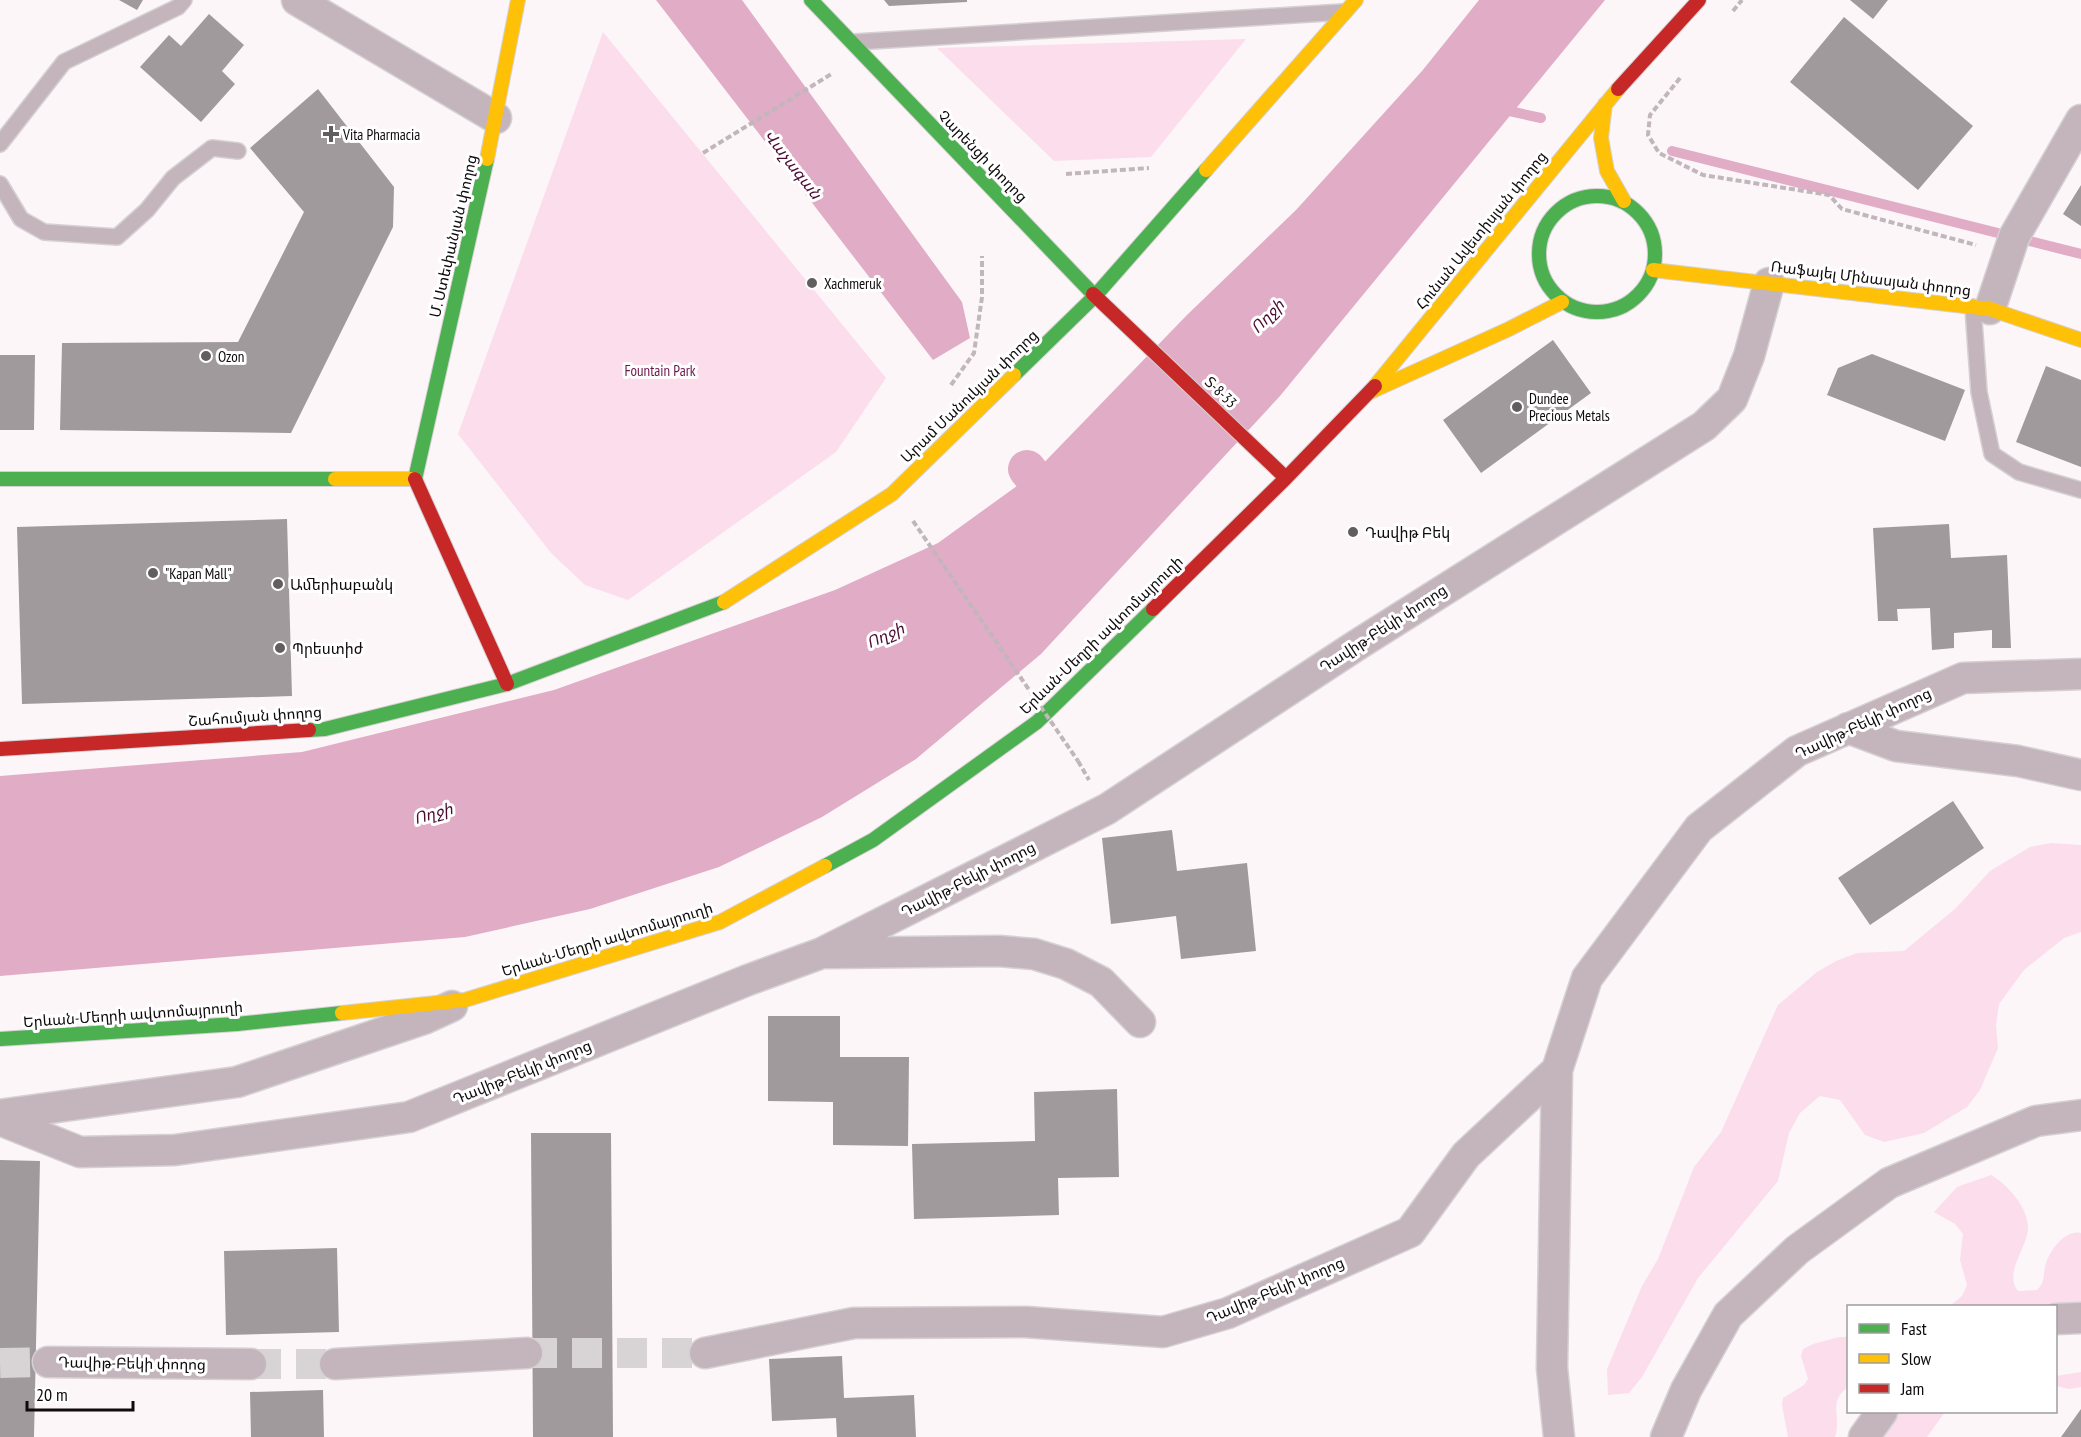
<svg xmlns="http://www.w3.org/2000/svg" width="2081" height="1437" font-family="'PT Sans Narrow','Noto Sans Armenian',sans-serif">
	<rect width="100%" height="100%" fill="#fcf6f9"/>
	<path fill="#fbddeb" d="M 603,32 L 886,378 L 836,452 L 628,600 L 585,585 L 551,553 L 458,434 Z
		M 1246,39 L 1151,157 L 1054,161 L 937,48 Z
		M 2051,843 L 2081,845 L 2081,932 L 2064,938 L 2024,970 L 1999,1004 L 1996,1025 L 1998,1048 L 1980,1090 L 1967,1107 L 1924,1133 L 1884,1142 L 1865,1135 L 1840,1100 L 1820,1096 L 1800,1113 L 1789,1133 L 1778,1181 L 1698,1278 L 1642,1377 L 1629,1393 L 1608,1395 L 1607,1369 L 1642,1286 L 1658,1259 L 1694,1167 L 1721,1132 L 1778,1005 L 1817,972 L 1836,961 L 1857,953 L 1904,951 L 1956,908 L 1990,871 L 2030,847 Z
		M 1991,1175 C 2008,1185 2028,1207 2028,1228 C 2028,1247 2003,1273 2018,1291 L 2037,1290 C 2045,1282 2043,1277 2045,1267 C 2048,1252 2065,1229 2081,1233 L 2081,1328 L 2056,1336 L 2056,1306 L 1950,1306 L 1962,1296 L 1967,1285 L 1960,1260 L 1963,1234 L 1955,1224 L 1934,1212 L 1957,1187 Z
		M 1839,1337 L 1848,1337 L 1848,1387 C 1827,1402 1842,1417 1835,1437 L 1788,1437 L 1782,1405 L 1783,1398 L 1804,1385 L 1808,1379 L 1801,1356 L 1803,1349 L 1813,1344 Z
		M 2081,1372 L 2081,1387 L 2069,1389 L 2056,1386 L 2056,1376 Z
		M 1867,1412 L 1945,1412 L 1927,1437 L 1849,1437 Z"/>
	<path fill="#e1acc6" d="M 656,0 L 742,0 L 962,302 L 970,338 L 933,360 Z
		M 1479,0 L 1605,0 L 1280,396 L 1041,654 L 916,759 L 822,817 L 719,867 L 590,909 L 465,937 L 0,976 L 0,776 L 302,752 L 554,690 L 835,590 L 938,543 L 1032,475 L 1187,315 L 1296,210 L 1422,71 Z"/>
	<g fill="none" stroke-linecap="round" stroke-linejoin="round">
		<path stroke="#e1acc6" stroke-width="10" d="M 1500,109 L 1541,118
			M 1672,151 L 2081,254"/>
		<path stroke="#e1acc6" stroke-width="38" d="M 1027,469 L 1063,515"/>
	</g>
	<path fill="#a09a9d" d="M 119,0 L 143,0 L 137,10 Z
		M 884,0 L 967,0 L 967,2 L 889,6 Z
		M 1850,0 L 1888,0 L 1873,19 Z
		M 209,14 L 244,45 L 222,71 L 235,84 L 201,122 L 140,67 L 169,35 L 181,46 Z
		M 1844,17 L 1973,126 L 1918,190 L 1790,82 Z
		M 318,89 L 394,187 L 393,227 L 291,433 L 60,430 L 62,343 L 238,342 L 304,212 L 250,148 Z
		M 2081,185 L 2081,226 L 2063,214 Z
		M 1553,340 L 1591,393 L 1481,473 L 1443,420 Z
		M 1872,354 L 1965,390 L 1945,441 L 1827,395 L 1838,368 Z
		M 0,355 L 35,355 L 34,430 L 0,430 Z
		M 2046,366 L 2081,380 L 2081,467 L 2016,442 Z
		M 287,519 L 292,696 L 22,704 L 17,527 Z
		M 1949,524 L 1951,558 L 2007,555 L 2011,648 L 1992,648 L 1992,630 L 1954,633 L 1954,648 L 1932,650 L 1930,608 L 1897,609 L 1898,621 L 1878,621 L 1873,528 Z
		M 1953,801 L 1984,848 L 1870,925 L 1838,878 Z
		M 1172,830 L 1177,871 L 1247,863 L 1256,951 L 1181,959 L 1176,916 L 1111,924 L 1102,838 Z
		M 768,1016 L 840,1016 L 840,1057 L 909,1057 L 908,1146 L 833,1145 L 833,1102 L 768,1101 Z
		M 1117,1089 L 1119,1177 L 1058,1178 L 1059,1215 L 914,1219 L 912,1144 L 1035,1141 L 1034,1092 Z
		M 531,1133 L 611,1133 L 613,1437 L 533,1437 Z
		M 0,1160 L 40,1161 L 34,1437 L 0,1437 Z
		M 337,1248 L 339,1332 L 226,1335 L 224,1251 Z
		M 842,1356 L 844,1398 L 914,1395 L 916,1437 L 837,1437 L 836,1418 L 772,1421 L 769,1359 Z
		M 323,1390 L 324,1437 L 251,1437 L 250,1392 Z
		M 2081,1409 L 2081,1437 L 2061,1437 Z"/>
	<g fill="none" stroke-linecap="round" stroke-linejoin="round">
		<path stroke="#d8d3d5" stroke-width="30" stroke-dasharray="30 15" stroke-linecap="butt" d="M 527,1353 L 705,1353
			M 0,1363 L 48,1362
			M 251,1364 L 335,1364"/>
		<defs>
			<path id="lane" d="M 855,42 L 1343,12
				M 0,144 L 64,62 L 178,7 L 184,0
				M 0,184 L 21,219 L 44,232 L 117,237 L 147,210 L 173,178 L 212,148 L 238,151
				M 1973,307 L 1979,392 L 1992,454 L 2019,472 L 2081,490"/>
			<path id="street" d="M 297,0 L 496,118
				M 1990,309 L 2014,237 L 2081,120
				M 1848,728 L 1896,746 L 2018,761 L 2081,775
				M 828,953 L 999,951 L 1034,954 L 1066,964 L 1101,982 L 1140,1022
				M 0,1115 L 237,1082 L 426,1018 L 452,1006
				M 0,1120 L 80,1152 L 175,1150 L 409,1117 L 748,980 L 822,953 L 1107,809 L 1357,645 L 1704,426 L 1732,399 L 1749,356 L 1769,283
				M 2056,1319 L 2081,1318
				M 705,1353 L 854,1323 L 1026,1322 L 1163,1332 L 1228,1313 L 1410,1232 L 1466,1155 L 1557,1070
				M 48,1362 L 251,1364
				M 335,1364 L 527,1353
				M 1559,1437 L 1552,1368 L 1557,1070 L 1587,978 L 1699,828 L 1797,751 L 1963,678 L 2081,674
				M 1666,1437 L 1686,1390 L 1728,1315 L 1797,1250 L 1889,1183 L 2036,1121 L 2081,1115
				M 1864,1437 L 1882,1412"/>
			<path id="fast" d="M 811,0 L 1093,294
				M1539 254a58 58 0 1 1 116 0a58 58 0 1 1-116 0Z
				M 1014,375 L 1095,296 L 1206,170
				M 0,479 L 335,479
				M 415,479 L 487,159
				M 309,730 L 325,729 L 507,684 L 724,602
				M 825,866 L 873,840 L 1037,722 L 1153,609
				M 0,1039 L 237,1024 L 342,1013"/>
			<path id="slow" d="M 1605,104 L 1601,138 L 1607,171 L 1624,201
				M 487,159 L 518,0
				M 1206,170 L 1356,0
				M 1653,270 L 1990,309 L 2081,340
				M 1375,386 L 1618,89
				M 1370,392 L 1509,329 L 1562,302
				M 335,479 L 415,479
				M 724,602 L 892,494 L 1014,375
				M 342,1013 L 465,1000 L 720,922 L 825,866"/>
			<path id="jam" d="M 1618,89 L 1699,0
				M 1093,294 L 1286,478
				M 415,479 L 507,684
				M 1153,609 L 1286,478 L 1375,386
				M 0,749 L 309,730"/>
		</defs>
		<use href="#lane" stroke="#d5d1d3" stroke-width="18"/>
		<use href="#street" stroke="#d5d1d3" stroke-width="33"/>
		<use href="#fast" stroke="#d5d1d3" stroke-width="16"/>
		<use href="#slow" stroke="#d5d1d3" stroke-width="16"/>
		<use href="#jam" stroke="#d5d1d3" stroke-width="16"/>
		<path stroke="#c0b6bc" stroke-width="4" stroke-dasharray="6 3" stroke-linecap="butt" d="M 1733,11 L 1742,0
			M 1680,78 L 1650,115 L 1648,135 L 1659,153 L 1703,175 L 1829,195 L 1842,209 L 1976,245
			M 703,153 L 833,73
			M 1066,174 L 1149,168
			M 951,385 L 974,353 L 982,297 L 982,256
			M 1078,761 L 1089,780"/>
		<use href="#lane" stroke="#c4b4bc" stroke-width="15"/>
		<use href="#street" stroke="#c4b4bc" stroke-width="30"/>
		<use href="#fast" stroke="#4caf50" stroke-width="14"/>
		<use href="#slow" stroke="#ffc107" stroke-width="14"/>
		<use href="#jam" stroke="#c62828" stroke-width="14"/>
		<path stroke="#c0b6bc" stroke-width="4" stroke-dasharray="6 3" stroke-linecap="butt" d="M 913,521 L 1078,761"/>
	</g>
	<g fill="#625d5f" stroke="#fff" stroke-width="2">
		<path d="M328 125h6v6h6v6h-6v6h-6v-6h-6v-6h6z"/>
		<circle cx="812" cy="283" r="6"/>
		<circle cx="206" cy="356" r="6"/>
		<circle cx="1517" cy="407" r="6"/>
		<circle cx="1353" cy="532" r="6"/>
		<circle cx="153" cy="573" r="6"/>
		<circle cx="278" cy="584" r="6"/>
		<circle cx="280" cy="648" r="6"/>
	</g>
	<g text-anchor="middle" dominant-baseline="central" stroke-width="6" stroke-linejoin="round" paint-order="stroke">
		<g font-size="15" fill="#0f0a0c" stroke="#fff" text-anchor="start">
			<text x="343" y="134">Vita Pharmacia</text>
			<text x="824" y="283">Xachmeruk</text>
			<text x="218" y="356">Ozon</text>
			<text x="1529" y="398">Dundee<tspan x="1529" dy="17">Precious Metals</tspan></text>
			<text x="1365" y="532">Դավիթ Բեկ</text>
			<text x="165" y="573">"Kapan Mall"</text>
			<text x="290" y="584">Ամերիաբանկ</text>
			<text x="292" y="648">Պրեստիժ</text>
		</g>
		<g font-size="15" fill="#0f0a0c" stroke="#fff">
			<text transform="translate(983 156) rotate(46)">Չարենցի փողոց</text>
			<text transform="translate(1481 230) rotate(-51)">Հունան Ավետիսյան փողոց</text>
			<text transform="translate(453 236) rotate(-77)">Մ. Ստեփանյան փողոց</text>
			<text transform="translate(1871 278) rotate(7)">Ռաֆայել Մինասյան փողոց</text>
			<text transform="translate(1221 392) rotate(44)">Տ-8-33</text>
			<text transform="translate(969 396) rotate(-44)">Արամ Մանուկյան փողոց</text>
			<text transform="translate(1383 628) rotate(-33)">Դավիթ-Բեկի փողոց</text>
			<text transform="translate(1101 635) rotate(-44)">Երևան-Մեղրի ավտոմայրուղի</text>
			<text transform="translate(255 716) rotate(-4)">Շահումյան փողոց</text>
			<text transform="translate(1863 723) rotate(-25)">Դավիթ-Բեկի փողոց</text>
			<text transform="translate(968 879) rotate(-27)">Դավիթ-Բեկի փողոց</text>
			<text transform="translate(607 939) rotate(-17)">Երևան-Մեղրի ավտոմայրուղի</text>
			<text transform="translate(133 1014) rotate(-4)">Երևան-Մեղրի ավտոմայրուղի</text>
			<text transform="translate(522 1072) rotate(-22)">Դավիթ-Բեկի փողոց</text>
			<text transform="translate(1275 1290) rotate(-23)">Դավիթ-Բեկի փողոց</text>
			<text transform="translate(132 1363) rotate(1)">Դավիթ-Բեկի փողոց</text>
		</g>
		<g font-size="15" fill="#6c1649" stroke="#fff">
			<text x="660" y="370">Fountain Park</text>
		</g>
		<g font-size="16" font-style="italic" fill="#4d0b33" stroke="#fff">
			<text transform="translate(793 164) rotate(52)">Վաչագան</text>
			<text transform="translate(1267 316) rotate(-46)">Ողջի</text>
			<text transform="translate(885 635) rotate(-24)">Ողջի</text>
			<text transform="translate(433 813) rotate(-16)">Ողջի</text>
		</g>
	</g>
	<rect x="1847" y="1305" width="210" height="108" fill="#ffffff" stroke="#9f9d9e" stroke-width="1.5"/>
	<rect x="1859" y="1324" width="30" height="9" fill="#4caf50" stroke="#9f9d9e" stroke-width="1.5"/>
	<text x="1901" y="1335" font-size="18" fill="#0f0a0c">Fast</text>
	<rect x="1859" y="1354" width="30" height="9" fill="#ffc107" stroke="#9f9d9e" stroke-width="1.5"/>
	<text x="1901" y="1365" font-size="18" fill="#0f0a0c">Slow</text>
	<rect x="1859" y="1384" width="30" height="9" fill="#c62828" stroke="#9f9d9e" stroke-width="1.5"/>
	<text x="1901" y="1395" font-size="18" fill="#0f0a0c">Jam</text>
	<path d="M27 1401v9h106v-9" fill="none" stroke="#0f0a0c" stroke-width="3"/>
	<text x="36" y="1401" font-size="18" fill="#0f0a0c" stroke="#ffffff" stroke-width="4.5" paint-order="stroke">20 m</text>
</svg>
